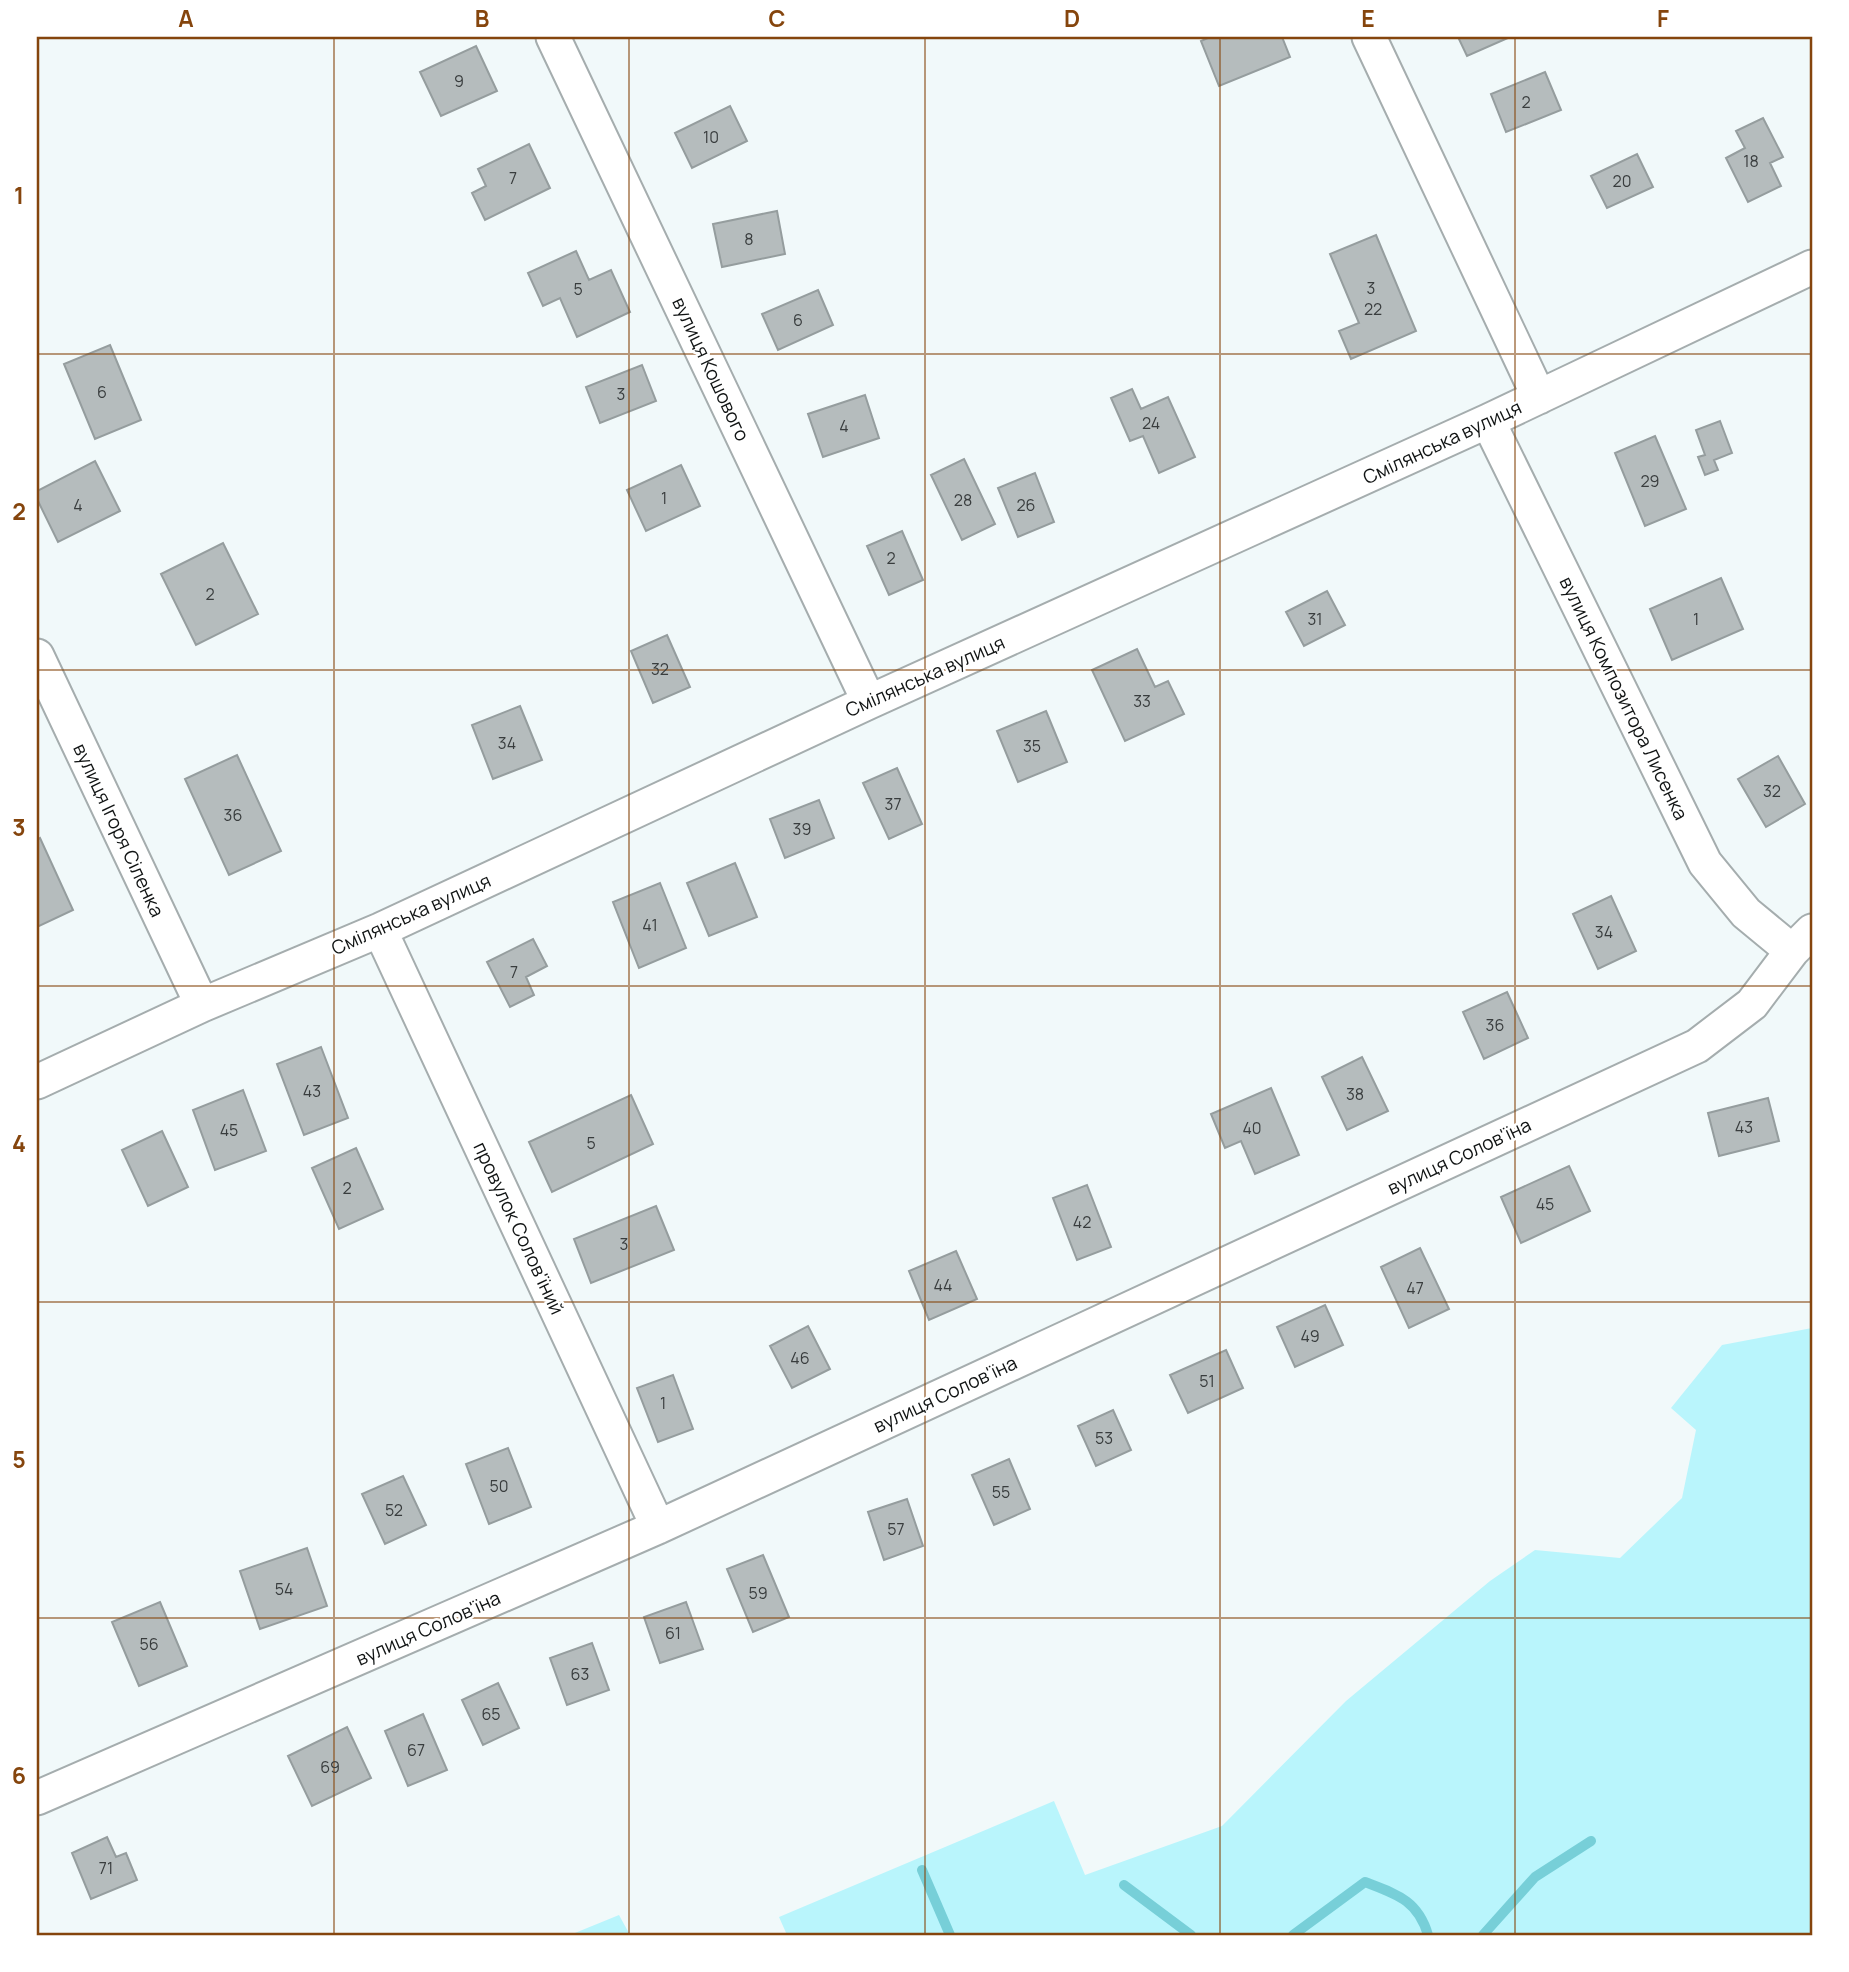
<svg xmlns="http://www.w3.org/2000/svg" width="1849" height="1972" font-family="Manrope,sans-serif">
	<rect width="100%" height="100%" fill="#f1f9fa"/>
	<path fill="#b9f5fc" d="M 1812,1328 L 1812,1935 L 787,1935 L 779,1917 L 1054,1801 L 1085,1875 L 1222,1826 L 1346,1701 L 1490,1581 L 1535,1550 L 1620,1558 L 1682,1498 L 1696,1430 L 1671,1408 L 1722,1345 Z
		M 619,1915 L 630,1935 L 570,1935 Z"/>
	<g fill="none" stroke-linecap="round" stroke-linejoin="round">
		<path stroke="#77cfd8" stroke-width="10" d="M 922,1870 L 950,1935
			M 1124,1885 L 1191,1935
			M 1293,1935 L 1365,1882 C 1396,1894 1418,1900 1428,1935
			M 1483,1935 L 1535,1877 L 1591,1841"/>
	</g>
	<path fill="#b5bcbd" stroke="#959d9e" stroke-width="2" d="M 1210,37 L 1282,37 L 1290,57 L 1219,86 L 1201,41 Z
		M 1458,37 L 1510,37 L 1467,56 Z
		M 476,46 L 497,91 L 441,116 L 420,72 Z
		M 1545,72 L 1561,110 L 1506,132 L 1491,94 Z
		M 730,106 L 747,141 L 692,168 L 675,133 Z
		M 1763,118 L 1783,157 L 1770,163 L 1781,186 L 1748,202 L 1726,158 L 1745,148 L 1736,131 Z
		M 529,144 L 550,188 L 485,220 L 472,193 L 486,186 L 478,169 Z
		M 1637,154 L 1653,187 L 1607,208 L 1591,176 Z
		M 777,211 L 785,254 L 722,267 L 713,224 Z
		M 1376,235 L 1416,331 L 1351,359 L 1339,331 L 1359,323 L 1330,254 Z
		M 576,251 L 589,280 L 611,270 L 630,312 L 577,337 L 560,298 L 543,306 L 528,273 Z
		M 818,290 L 833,325 L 778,350 L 762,314 Z
		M 110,345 L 141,420 L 95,439 L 64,364 Z
		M 642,365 L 656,401 L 600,423 L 586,387 Z
		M 1132,389 L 1141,409 L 1168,397 L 1195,457 L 1159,473 L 1143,436 L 1130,441 L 1111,398 Z
		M 865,395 L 879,438 L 823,457 L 808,414 Z
		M 1720,421 L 1732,453 L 1714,460 L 1718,470 L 1705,475 L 1698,457 L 1705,455 L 1696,430 Z
		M 1655,436 L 1686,509 L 1645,526 L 1615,453 Z
		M 964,459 L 995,524 L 962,540 L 931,475 Z
		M 95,461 L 120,511 L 58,542 L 37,499 L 37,491 Z
		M 681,465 L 700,506 L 646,531 L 627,490 Z
		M 1035,473 L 1054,522 L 1018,537 L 998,488 Z
		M 902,531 L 923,580 L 889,595 L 867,546 Z
		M 223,543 L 258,614 L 196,645 L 161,574 Z
		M 1721,578 L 1743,629 L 1672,660 L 1650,609 Z
		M 1327,591 L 1345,625 L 1304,646 L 1286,612 Z
		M 667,635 L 690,687 L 653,703 L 631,651 Z
		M 1137,649 L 1155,687 L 1168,681 L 1184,714 L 1125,741 L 1092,670 Z
		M 520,706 L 542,760 L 493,779 L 472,725 Z
		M 1046,711 L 1067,762 L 1018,782 L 997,731 Z
		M 237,755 L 281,851 L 229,875 L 185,779 Z
		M 1778,756 L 1805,804 L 1766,827 L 1738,779 Z
		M 897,768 L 922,824 L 889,839 L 863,783 Z
		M 819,800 L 834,838 L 785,858 L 770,819 Z
		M 40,838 L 73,910 L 37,927 L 37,840 Z
		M 735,863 L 757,917 L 709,936 L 687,883 Z
		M 660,883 L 686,948 L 639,968 L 613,902 Z
		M 1611,896 L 1636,951 L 1598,969 L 1573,914 Z
		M 533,939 L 547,966 L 526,977 L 534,995 L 510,1007 L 487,962 Z
		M 1507,992 L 1528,1038 L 1484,1059 L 1463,1012 Z
		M 321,1047 L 348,1118 L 304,1135 L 277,1064 Z
		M 1362,1057 L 1388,1111 L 1347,1130 L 1322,1077 Z
		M 1271,1088 L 1299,1155 L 1255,1174 L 1241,1141 L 1225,1148 L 1211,1114 Z
		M 243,1090 L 266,1151 L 215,1170 L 193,1110 Z
		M 631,1095 L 653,1144 L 552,1192 L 529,1142 Z
		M 1768,1098 L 1779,1141 L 1719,1156 L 1708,1113 Z
		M 162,1131 L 188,1187 L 148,1206 L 122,1150 Z
		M 356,1148 L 383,1209 L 339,1229 L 312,1168 Z
		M 1569,1166 L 1590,1211 L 1521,1243 L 1501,1197 Z
		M 1087,1185 L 1111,1247 L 1077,1260 L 1053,1198 Z
		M 656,1206 L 674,1250 L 591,1283 L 574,1239 Z
		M 1420,1248 L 1449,1309 L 1409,1328 L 1381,1267 Z
		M 956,1251 L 977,1299 L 929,1320 L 909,1271 Z
		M 1325,1305 L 1343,1345 L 1295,1367 L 1277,1327 Z
		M 808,1326 L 830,1369 L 792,1388 L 770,1346 Z
		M 1226,1350 L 1243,1388 L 1188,1413 L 1170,1375 Z
		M 673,1375 L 693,1429 L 658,1442 L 637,1388 Z
		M 1113,1410 L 1131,1450 L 1096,1466 L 1078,1426 Z
		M 508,1448 L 531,1507 L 489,1524 L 466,1464 Z
		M 1009,1459 L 1030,1509 L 994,1525 L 972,1475 Z
		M 403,1476 L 426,1525 L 385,1544 L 362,1494 Z
		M 907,1499 L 923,1546 L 884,1560 L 868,1512 Z
		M 307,1548 L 327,1606 L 260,1629 L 240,1571 Z
		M 763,1555 L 789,1617 L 753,1632 L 727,1569 Z
		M 160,1602 L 187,1666 L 139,1686 L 112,1622 Z
		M 686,1602 L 703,1649 L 660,1663 L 644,1617 Z
		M 592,1643 L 609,1690 L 567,1705 L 550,1658 Z
		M 498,1683 L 519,1728 L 483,1745 L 462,1700 Z
		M 423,1714 L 447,1770 L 408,1786 L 385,1731 Z
		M 347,1727 L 371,1778 L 312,1806 L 288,1756 Z
		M 107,1837 L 116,1857 L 126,1853 L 137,1880 L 91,1899 L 72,1853 Z"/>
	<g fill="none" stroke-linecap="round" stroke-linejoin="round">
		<defs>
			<path id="minor" d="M 553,37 L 869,702
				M 1369,37 L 1539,397
				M 1488,421 L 1705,863 L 1746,913 L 1792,951
				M 37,656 L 202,1005
				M 380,930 L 658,1527
				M 37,1082 L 202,1005 L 380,930 L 869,702 L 1488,421 L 1812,267
				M 37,1798 L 658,1527 L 1697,1046 L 1752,1004 L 1792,951 L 1812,931"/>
		</defs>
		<use href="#minor" stroke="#a5adae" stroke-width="37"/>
		<use href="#minor" stroke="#fff" stroke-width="33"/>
	</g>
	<path fill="none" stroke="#85450d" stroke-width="2" stroke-opacity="0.55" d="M 334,37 L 334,1935M 629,37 L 629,1935M 925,37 L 925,1935M 1220,37 L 1220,1935M 1515,37 L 1515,1935M 37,354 L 1812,354M 37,670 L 1812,670M 37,986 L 1812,986M 37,1302 L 1812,1302M 37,1618 L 1812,1618"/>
	<g text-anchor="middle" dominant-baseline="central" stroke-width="5" stroke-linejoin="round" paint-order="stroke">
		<g font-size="16" fill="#393d3e">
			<text x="459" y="81">9</text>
			<text x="1526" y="102">2</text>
			<text x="711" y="137">10</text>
			<text x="1751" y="161">18</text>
			<text x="513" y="178">7</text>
			<text x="1622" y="181">20</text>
			<text x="749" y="239">8</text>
			<text x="1371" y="288">3</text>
			<text x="578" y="289">5</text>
			<text x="1373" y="309">22</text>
			<text x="798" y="320">6</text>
			<text x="102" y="392">6</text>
			<text x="621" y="394">3</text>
			<text x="1151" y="423">24</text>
			<text x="844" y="426">4</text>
			<text x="1650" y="481">29</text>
			<text x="664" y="498">1</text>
			<text x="963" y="500">28</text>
			<text x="78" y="505">4</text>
			<text x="1026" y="505">26</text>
			<text x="891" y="558">2</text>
			<text x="210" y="594">2</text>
			<text x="1315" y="619">31</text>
			<text x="1696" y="619">1</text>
			<text x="660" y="669">32</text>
			<text x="1142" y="701">33</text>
			<text x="507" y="743">34</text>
			<text x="1032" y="746">35</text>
			<text x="1772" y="791">32</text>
			<text x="893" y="804">37</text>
			<text x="233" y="815">36</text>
			<text x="802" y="829">39</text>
			<text x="650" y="925">41</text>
			<text x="1604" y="932">34</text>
			<text x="514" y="972">7</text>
			<text x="1495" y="1025">36</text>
			<text x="312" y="1091">43</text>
			<text x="1355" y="1094">38</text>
			<text x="1744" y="1127">43</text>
			<text x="1252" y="1128">40</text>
			<text x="229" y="1130">45</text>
			<text x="591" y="1143">5</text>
			<text x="347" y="1188">2</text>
			<text x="1545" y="1204">45</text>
			<text x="1082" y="1222">42</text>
			<text x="624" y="1244">3</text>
			<text x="943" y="1285">44</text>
			<text x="1415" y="1288">47</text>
			<text x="1310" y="1336">49</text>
			<text x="800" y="1358">46</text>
			<text x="1207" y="1381">51</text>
			<text x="663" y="1403">1</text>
			<text x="1104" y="1438">53</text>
			<text x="499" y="1486">50</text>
			<text x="1001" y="1492">55</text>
			<text x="394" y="1510">52</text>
			<text x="896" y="1529">57</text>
			<text x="284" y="1589">54</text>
			<text x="758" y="1593">59</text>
			<text x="673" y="1633">61</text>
			<text x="149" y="1644">56</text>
			<text x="580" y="1674">63</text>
			<text x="491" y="1714">65</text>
			<text x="416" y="1750">67</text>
			<text x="330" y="1767">69</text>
			<text x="106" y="1868">71</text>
		</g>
		<g font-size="19" fill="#101313" stroke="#fff">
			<text transform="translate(711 369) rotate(65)">вулиця Кошового</text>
			<text transform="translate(1442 442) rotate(-25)">Смілянська вулиця</text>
			<text transform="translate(925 676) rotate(-24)">Смілянська вулиця</text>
			<text transform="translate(1624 698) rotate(64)">вулиця Композитора Лисенка</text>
			<text transform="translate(119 830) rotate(65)">вулиця Ігоря Сіленка</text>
			<text transform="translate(411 914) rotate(-24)">Смілянська вулиця</text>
			<text transform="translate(1459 1156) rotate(-25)">вулиця Солов'їна</text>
			<text transform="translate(519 1228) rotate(65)">провулок Солов'їний</text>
			<text transform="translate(945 1394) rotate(-25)">вулиця Солов'їна</text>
			<text transform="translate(428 1628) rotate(-24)">вулиця Солов'їна</text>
		</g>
	</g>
	<rect width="1849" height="1972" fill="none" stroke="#ffffff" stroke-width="77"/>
	<rect x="38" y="38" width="1773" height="1896" fill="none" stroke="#85450d" stroke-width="2.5"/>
	<g font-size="23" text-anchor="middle" font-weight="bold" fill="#85450d">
		<text x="186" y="27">A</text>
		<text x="482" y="27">B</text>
		<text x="777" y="27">C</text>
		<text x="1072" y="27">D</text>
		<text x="1368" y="27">E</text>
		<text x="1663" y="27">F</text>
		<text x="19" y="204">1</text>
		<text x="19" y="520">2</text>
		<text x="19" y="836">3</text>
		<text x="19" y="1152">4</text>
		<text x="19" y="1468">5</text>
		<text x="19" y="1784">6</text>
	</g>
</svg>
